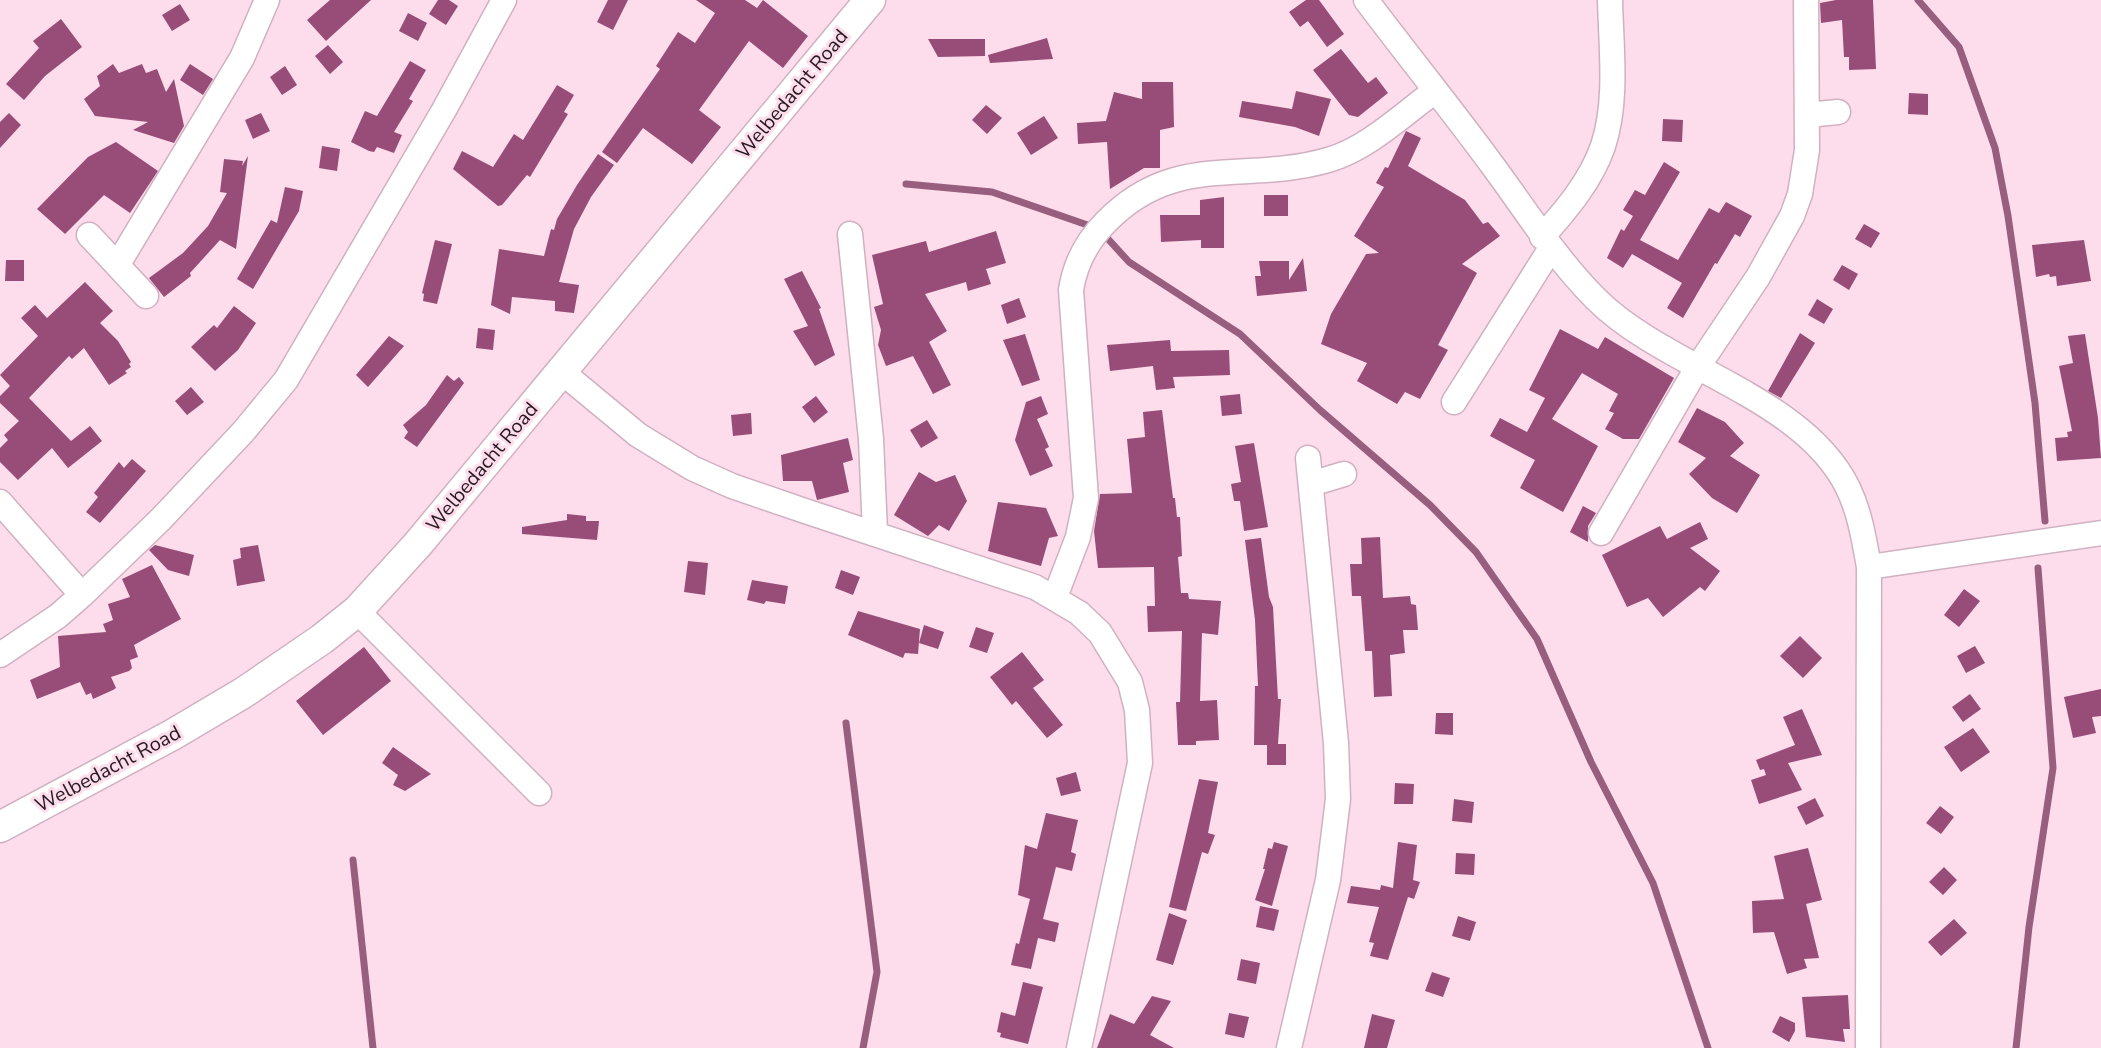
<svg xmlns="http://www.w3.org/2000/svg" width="2101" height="1048" font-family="'Nunito Sans',sans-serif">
	<rect width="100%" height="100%" fill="#fddcec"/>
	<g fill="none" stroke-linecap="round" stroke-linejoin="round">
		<path stroke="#985e7e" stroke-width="7" d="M 1918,0 L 1959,47 L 1995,148 L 2008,216 L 2035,403 L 2045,521
			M 906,184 L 992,192 L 1099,229 L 1129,262 L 1240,334 L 1320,410 L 1430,505 L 1476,552 L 1537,639 L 1591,762 L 1653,883 L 1708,1048
			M 846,723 L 877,972 L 863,1048
			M 353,860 L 373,1048
			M 2016,1048 L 2029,927 L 2053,768 L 2038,568"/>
	</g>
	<path fill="#974d77" d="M 330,0 L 371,0 L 326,41 L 307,20 Z
		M 438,0 L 449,0 L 458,6 L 446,25 L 429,14 Z
		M 608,0 L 628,0 L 613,30 L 597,22 Z
		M 696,0 L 745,0 L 757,8 L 763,0 L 808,36 L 783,68 L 749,41 L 699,110 L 721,127 L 692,164 L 643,128 L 617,163 L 602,152 L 660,69 L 656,66 L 678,32 L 695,43 L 715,13 Z
		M 1306,0 L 1319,0 L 1344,34 L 1327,47 L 1308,21 L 1300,27 L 1289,12 Z
		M 1836,0 L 1873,0 L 1876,69 L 1849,70 L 1849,57 L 1844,57 L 1842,20 L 1821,23 L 1820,3 Z
		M 180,4 L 190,20 L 172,31 L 162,15 Z
		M 408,13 L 427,23 L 418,41 L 399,31 Z
		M 61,19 L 82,47 L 45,76 L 24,100 L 6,84 L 39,48 L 33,41 Z
		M 1047,38 L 1053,59 L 990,63 L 988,55 Z
		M 928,39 L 985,39 L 985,56 L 938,57 Z
		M 328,45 L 343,62 L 330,74 L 315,56 Z
		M 1341,49 L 1368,83 L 1376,77 L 1388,93 L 1358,117 L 1349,115 L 1313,70 Z
		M 410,61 L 426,70 L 409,99 L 413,101 L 394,132 L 402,135 L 394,153 L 377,147 L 374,152 L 369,151 L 351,142 L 365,111 L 377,116 Z
		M 113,64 L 119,73 L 142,64 L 146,73 L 157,69 L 166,92 L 174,79 L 184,126 L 174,143 L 133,130 L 148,122 L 95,116 L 84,99 L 100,86 L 97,76 Z
		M 190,64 L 213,79 L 203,95 L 180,80 Z
		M 285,66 L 297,85 L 282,95 L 270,77 Z
		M 1142,82 L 1173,82 L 1174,127 L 1160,130 L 1160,168 L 1144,168 L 1110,189 L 1107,142 L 1078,144 L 1077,123 L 1106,121 L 1114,92 L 1142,99 Z
		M 557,85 L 574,95 L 564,112 L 568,114 L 530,177 L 527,175 L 502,205 L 498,206 L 453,169 L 462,151 L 493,167 L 514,134 L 523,140 Z
		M 1296,91 L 1331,99 L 1319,136 L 1295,127 L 1239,117 L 1242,101 L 1292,109 Z
		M 1909,93 L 1928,94 L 1928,115 L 1908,114 Z
		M 986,105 L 1002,118 L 987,134 L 972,120 Z
		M 9,113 L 21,125 L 0,148 L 0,122 Z
		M 261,113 L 270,131 L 253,139 L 245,120 Z
		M 1044,116 L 1058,138 L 1031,155 L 1017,133 Z
		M 1663,119 L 1683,120 L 1682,142 L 1662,141 Z
		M 1406,131 L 1421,138 L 1408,166 L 1465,200 L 1483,224 L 1488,222 L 1500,236 L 1462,264 L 1477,273 L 1438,345 L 1448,350 L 1420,399 L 1405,392 L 1397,404 L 1357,381 L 1367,363 L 1321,344 L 1331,314 L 1366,254 L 1379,253 L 1354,236 L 1384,187 L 1376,183 L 1385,167 L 1388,168 Z
		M 116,142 L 158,171 L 130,213 L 104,195 L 65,234 L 37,209 L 88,157 Z
		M 322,146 L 340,149 L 337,171 L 319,168 Z
		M 598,154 L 614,165 L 591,197 L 574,229 L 559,282 L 579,285 L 574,313 L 555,311 L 555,301 L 512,297 L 510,314 L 491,305 L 499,249 L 544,256 L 551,229 L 554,230 L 557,219 L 577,185 Z
		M 248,156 L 236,249 L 220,240 L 190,273 L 191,276 L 164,297 L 149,278 L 183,253 L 208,226 L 227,193 L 220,192 L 224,159 L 243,161 L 242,166 Z
		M 1664,162 L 1680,172 L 1640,240 L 1678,260 L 1709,208 L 1719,213 L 1726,202 L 1752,216 L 1740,237 L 1735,234 L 1717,264 L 1715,263 L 1683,318 L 1667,308 L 1682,283 L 1632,254 L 1623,268 L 1607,258 L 1621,229 L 1624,231 L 1633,216 L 1623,210 L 1635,190 L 1645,195 Z
		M 285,187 L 303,191 L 299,211 L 253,289 L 237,279 L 271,220 L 277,223 Z
		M 1264,195 L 1288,195 L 1288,216 L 1264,216 Z
		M 1224,197 L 1224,248 L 1201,248 L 1201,240 L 1161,242 L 1160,215 L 1200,215 L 1200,200 Z
		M 1864,224 L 1880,233 L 1871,248 L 1855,239 Z
		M 996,231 L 1006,263 L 986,269 L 991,284 L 968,291 L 966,282 L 925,294 L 947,331 L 929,342 L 951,385 L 933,394 L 913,356 L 886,366 L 878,345 L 881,330 L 874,307 L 883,304 L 872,255 L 926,241 L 929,252 Z
		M 435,240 L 452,244 L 437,304 L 423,301 L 424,294 L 422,293 Z
		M 2084,240 L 2091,281 L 2057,286 L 2056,276 L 2050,277 L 2049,274 L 2036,277 L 2032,245 Z
		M 1303,258 L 1307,291 L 1257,296 L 1255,276 L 1261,276 L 1259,261 L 1289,261 L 1289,280 Z
		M 6,260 L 24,260 L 24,281 L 5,281 Z
		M 1842,265 L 1858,274 L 1849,290 L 1833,280 Z
		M 802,271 L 821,308 L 819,309 L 835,355 L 815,366 L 793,331 L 808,326 L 784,279 Z
		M 85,282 L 113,311 L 100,323 L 118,341 L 131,362 L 129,364 L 131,367 L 125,371 L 127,373 L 109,385 L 84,348 L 72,359 L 69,356 L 29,398 L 71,441 L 90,426 L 102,441 L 68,468 L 52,448 L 18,480 L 0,462 L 0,448 L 8,440 L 4,435 L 19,421 L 0,403 L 0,396 L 10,386 L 0,375 L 38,336 L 21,318 L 35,305 L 47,318 Z
		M 1019,298 L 1026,317 L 1007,324 L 1001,305 Z
		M 1817,299 L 1833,309 L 1824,324 L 1808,315 Z
		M 234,306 L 256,323 L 238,350 L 215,371 L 191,347 L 214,325 L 217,328 Z
		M 478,328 L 495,330 L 493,350 L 476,348 Z
		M 1560,329 L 1598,349 L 1605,337 L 1674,378 L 1639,439 L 1623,439 L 1605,429 L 1614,413 L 1609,411 L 1618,394 L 1582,373 L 1552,419 L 1598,446 L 1563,512 L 1520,488 L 1535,460 L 1490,436 L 1500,418 L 1527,432 L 1545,398 L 1529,390 Z
		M 1800,333 L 1815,343 L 1781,398 L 1768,391 Z
		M 1025,334 L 1040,380 L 1022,386 L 1003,340 Z
		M 2085,334 L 2098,418 L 2101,458 L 2057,461 L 2055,438 L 2068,437 L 2067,432 L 2072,431 L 2059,366 L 2073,363 L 2068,336 Z
		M 389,336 L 404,346 L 368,387 L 356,375 Z
		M 1170,340 L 1171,351 L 1229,350 L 1230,375 L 1173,377 L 1175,388 L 1156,390 L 1153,366 L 1110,371 L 1107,345 Z
		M 447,375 L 454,381 L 459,377 L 464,383 L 417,447 L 404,438 L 408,432 L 403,425 L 426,405 Z
		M 191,387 L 204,402 L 187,415 L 175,401 Z
		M 1240,394 L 1242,414 L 1222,416 L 1220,396 Z
		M 816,396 L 828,412 L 814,423 L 802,407 Z
		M 1041,396 L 1048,414 L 1037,419 L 1049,447 L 1045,449 L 1053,466 L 1030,476 L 1015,440 L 1026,402 Z
		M 1697,408 L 1725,422 L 1744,443 L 1730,456 L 1760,475 L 1737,513 L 1712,498 L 1689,474 L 1706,458 L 1678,442 Z
		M 1162,410 L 1173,498 L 1175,498 L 1177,517 L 1180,517 L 1182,556 L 1178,557 L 1181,593 L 1188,593 L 1189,599 L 1221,601 L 1218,635 L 1202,633 L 1200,701 L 1217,700 L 1219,740 L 1196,741 L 1196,745 L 1178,745 L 1176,702 L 1180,702 L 1182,631 L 1148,632 L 1147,606 L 1155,606 L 1154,567 L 1098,568 L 1094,531 L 1100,494 L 1132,493 L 1127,439 L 1145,437 L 1143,412 Z
		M 751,413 L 752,434 L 733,436 L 731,415 Z
		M 927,420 L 938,438 L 921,448 L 910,430 Z
		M 848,438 L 853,460 L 843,463 L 849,492 L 817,500 L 812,481 L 783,481 L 781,455 Z
		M 1254,443 L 1268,527 L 1244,531 L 1240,501 L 1234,501 L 1231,484 L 1241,482 L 1235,446 Z
		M 132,459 L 146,471 L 100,523 L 86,512 L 98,497 L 94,493 L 119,462 L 124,468 Z
		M 919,472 L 936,482 L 955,475 L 967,501 L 949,531 L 939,525 L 928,536 L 894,515 Z
		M 998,502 L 1046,508 L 1058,536 L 1049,538 L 1041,566 L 988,551 Z
		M 1583,506 L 1596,513 L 1588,526 L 1588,542 L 1570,532 Z
		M 567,514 L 586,516 L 586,521 L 599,521 L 597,540 L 522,534 L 522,527 L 567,520 Z
		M 1700,522 L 1708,539 L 1690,548 L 1720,571 L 1705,591 L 1700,587 L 1663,617 L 1648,598 L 1627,607 L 1602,555 L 1660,526 L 1667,539 Z
		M 1380,537 L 1383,598 L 1410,596 L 1411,604 L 1416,605 L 1418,630 L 1403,630 L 1405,653 L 1390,655 L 1392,696 L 1374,697 L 1372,651 L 1365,651 L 1361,596 L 1352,596 L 1350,564 L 1362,564 L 1361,538 Z
		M 1261,538 L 1269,597 L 1273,607 L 1278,699 L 1281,699 L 1278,744 L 1286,744 L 1286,765 L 1267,765 L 1267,745 L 1254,745 L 1255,686 L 1258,686 L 1255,620 L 1245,540 Z
		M 155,545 L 194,555 L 189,576 L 168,570 L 149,550 Z
		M 258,545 L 265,581 L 237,586 L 233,560 L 241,558 L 240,548 Z
		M 688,561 L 708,563 L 705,595 L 684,592 Z
		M 152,565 L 181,619 L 134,645 L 138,657 L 130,660 L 132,668 L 129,671 L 111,677 L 116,688 L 113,690 L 93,699 L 91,693 L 86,695 L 80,682 L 37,699 L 30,680 L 60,667 L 58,636 L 106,632 L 103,624 L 113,620 L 108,604 L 130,597 L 122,579 Z
		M 841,570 L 860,577 L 853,595 L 835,588 Z
		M 752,580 L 788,586 L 785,604 L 766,601 L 764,604 L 747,600 Z
		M 1964,589 L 1980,601 L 1959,627 L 1944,615 Z
		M 858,611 L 920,629 L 918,654 L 905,653 L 903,658 L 848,635 Z
		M 924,625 L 944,632 L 938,649 L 919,643 Z
		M 976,627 L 994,633 L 987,653 L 969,647 Z
		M 1800,636 L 1822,658 L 1803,678 L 1780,656 Z
		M 1975,646 L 1985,663 L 1966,673 L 1957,656 Z
		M 364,647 L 391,681 L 323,735 L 296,701 Z
		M 1022,652 L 1044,680 L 1033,688 L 1063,725 L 1047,738 L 1016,701 L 1012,705 L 990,677 Z
		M 2101,689 L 2101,716 L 2092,717 L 2096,733 L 2073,738 L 2064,697 Z
		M 1970,694 L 1981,709 L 1963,722 L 1952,707 Z
		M 1802,709 L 1822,755 L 1788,763 L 1802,790 L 1759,804 L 1751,780 L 1766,775 L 1764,769 L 1760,770 L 1756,760 L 1795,745 L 1783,717 Z
		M 1436,713 L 1453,713 L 1453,735 L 1435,734 Z
		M 1973,728 L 1990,752 L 1961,772 L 1944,747 Z
		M 393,747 L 431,774 L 405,791 L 393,785 L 398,775 L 382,763 Z
		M 1076,772 L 1081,791 L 1061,796 L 1056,778 Z
		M 1199,779 L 1218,782 L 1208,833 L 1215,835 L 1208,854 L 1202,852 L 1186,911 L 1169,907 Z
		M 1395,783 L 1414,784 L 1413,804 L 1394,804 Z
		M 1815,798 L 1824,816 L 1806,825 L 1797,807 Z
		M 1454,799 L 1474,802 L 1472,823 L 1452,821 Z
		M 1940,806 L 1954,817 L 1941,834 L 1926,823 Z
		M 1046,813 L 1078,820 L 1071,852 L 1076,854 L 1072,871 L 1056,867 L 1043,919 L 1059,923 L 1055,942 L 1038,938 L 1031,969 L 1011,965 L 1016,943 L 1019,944 L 1030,899 L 1018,895 L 1025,845 L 1037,849 Z
		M 1274,842 L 1288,846 L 1272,906 L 1255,900 L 1265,869 L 1263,869 L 1268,848 L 1272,849 Z
		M 1398,842 L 1417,845 L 1413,880 L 1420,882 L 1414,899 L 1408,897 L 1388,960 L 1370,956 L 1374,943 L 1369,942 L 1379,907 L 1347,903 L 1351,886 L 1380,890 L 1381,885 L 1393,888 Z
		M 1808,848 L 1822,900 L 1806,904 L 1819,958 L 1804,959 L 1807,968 L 1787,974 L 1774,932 L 1753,933 L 1752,901 L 1784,899 L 1774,856 Z
		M 1456,853 L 1475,854 L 1474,875 L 1455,874 Z
		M 1944,867 L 1957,880 L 1943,895 L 1929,882 Z
		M 1260,906 L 1279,910 L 1274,931 L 1256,927 Z
		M 1169,913 L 1187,920 L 1173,965 L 1156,960 Z
		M 1458,916 L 1476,922 L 1470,941 L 1452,936 Z
		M 1954,919 L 1967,933 L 1941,956 L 1928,942 Z
		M 1241,959 L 1260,963 L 1256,984 L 1237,980 Z
		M 1432,972 L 1450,978 L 1443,997 L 1425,991 Z
		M 1023,982 L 1043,987 L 1028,1044 L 1000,1037 L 1001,1033 L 997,1032 L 1001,1012 L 1015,1016 Z
		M 1848,995 L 1850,1029 L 1843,1029 L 1845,1042 L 1806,1037 L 1802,997 Z
		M 1152,996 L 1171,1001 L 1150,1035 L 1174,1048 L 1097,1048 L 1110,1014 L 1134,1024 Z
		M 1229,1013 L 1249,1017 L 1244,1038 L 1225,1034 Z
		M 1372,1014 L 1395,1020 L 1387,1048 L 1364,1048 Z
		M 1780,1016 L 1795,1023 L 1795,1031 L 1789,1042 L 1772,1032 Z"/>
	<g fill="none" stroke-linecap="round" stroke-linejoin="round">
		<defs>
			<path id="minor" d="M 1366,0 C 1408,56 1452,110 1493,166 C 1527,212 1556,259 1596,299 C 1666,369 1803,396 1848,488 C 1860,513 1864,539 1869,567 L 1868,1048
				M 1807,115 L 1838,112
				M 850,234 L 871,439 L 875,532
				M 89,235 L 146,296
				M 1542,237 C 1566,210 1591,181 1603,146 C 1618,101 1611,47 1610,0
				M 118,264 L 242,58 L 267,0
				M 562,372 L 638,435 L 692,468 L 732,486 L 805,511 L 1035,587 L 1079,613 L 1100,633 L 1130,682 L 1137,710 L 1140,763 L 1079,1048
				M 1454,402 L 1551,248
				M 1311,484 L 1344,474
				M 0,502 L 82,595
				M 1601,533 L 1697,368 L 1758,277 L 1792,216 L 1800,194 L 1807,150 L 1806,0
				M 1869,567 L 2101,533
				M 1055,597 L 1078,537 L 1086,498 L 1071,290 C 1075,264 1087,241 1106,222 C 1175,151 1245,184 1328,160 C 1367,149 1402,115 1435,91
				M 357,611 L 539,793
				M 0,655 L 58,616 L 82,595 L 161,519 L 243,432 L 286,380 L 444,110 L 504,0
				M 1289,1048 L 1328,880 L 1338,799 L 1336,743 L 1308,458"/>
			<path id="tertiary" d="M 0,827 L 172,735 L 243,693 L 322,639 L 357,611 L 418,544 L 870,0"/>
		</defs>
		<use href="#minor" stroke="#d0b1c1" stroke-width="27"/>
		<use href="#tertiary" stroke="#d0b1c1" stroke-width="33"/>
		<use href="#minor" stroke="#fff" stroke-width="24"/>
		<use href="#tertiary" stroke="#fff" stroke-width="30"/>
	</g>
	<g text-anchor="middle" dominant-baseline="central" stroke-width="6" stroke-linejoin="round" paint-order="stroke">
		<g font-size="20" fill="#251a20" stroke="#fddcec">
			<text transform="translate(792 94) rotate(-50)">Welbedacht Road</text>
			<text transform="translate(482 467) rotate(-50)">Welbedacht Road</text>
			<text transform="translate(108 769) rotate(-28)">Welbedacht Road</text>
		</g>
	</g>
</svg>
